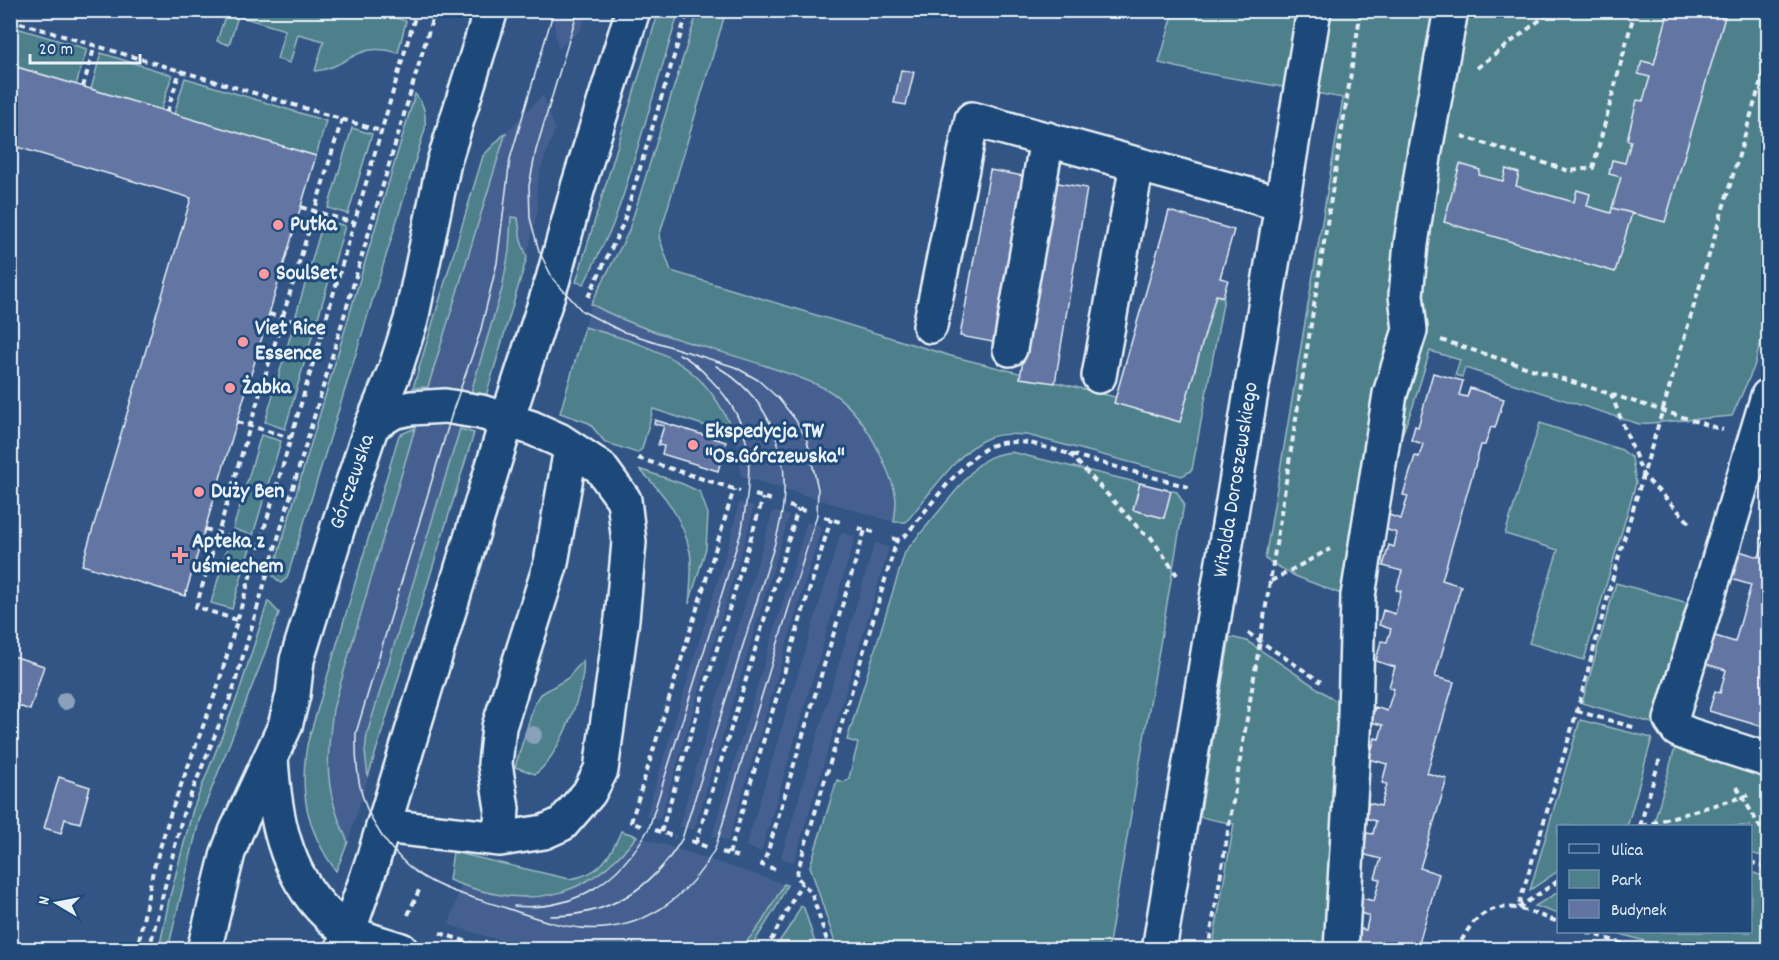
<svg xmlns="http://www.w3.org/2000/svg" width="1779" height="960" font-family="Dekko,sans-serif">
	<rect width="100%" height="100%" fill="#325585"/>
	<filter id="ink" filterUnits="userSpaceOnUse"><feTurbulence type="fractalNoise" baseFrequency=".0167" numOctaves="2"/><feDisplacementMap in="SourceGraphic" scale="12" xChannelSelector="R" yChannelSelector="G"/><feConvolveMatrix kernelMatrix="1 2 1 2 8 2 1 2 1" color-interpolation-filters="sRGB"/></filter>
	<g filter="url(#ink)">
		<path fill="#446190" d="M 552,11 L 587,11 L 581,30 L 558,49 Z
			M 543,95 L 555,129 L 541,168 L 536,191 L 538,208 L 527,257 L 521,241 L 518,218 L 511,217 L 509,251 L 502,289 L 471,392 L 428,387 L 506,132 Z
			M 591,304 L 613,316 L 652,331 L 732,355 L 811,382 L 833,393 L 858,417 L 874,440 L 886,466 L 896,498 L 894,522 L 741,476 L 739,449 L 725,411 L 699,378 L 671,357 L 646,346 L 585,327 Z
			M 438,426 L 460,429 L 370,721 L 365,752 L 368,777 L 348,842 L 333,807 L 328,780 L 327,753 L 333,709 L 415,428 Z
			M 739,502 L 754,506 L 749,527 L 660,820 L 646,816 L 732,534 Z
			M 773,511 L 789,516 L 694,830 L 679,826 Z
			M 807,522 L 822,526 L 728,841 L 712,836 Z
			M 841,532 L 855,537 L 761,852 L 746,846 Z
			M 875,542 L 889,548 L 794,862 L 781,858 Z
			M 637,836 L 784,884 L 756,930 L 743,945 L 737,949 L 529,949 L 449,925 L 461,885 L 509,896 L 566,892 L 595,877 L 612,865 Z"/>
		<path fill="#4e808b" stroke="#9bb8c2" stroke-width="1.5" d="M 659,10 L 679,11 L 624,193 L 612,227 L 584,284 L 576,282 Z
			M 698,10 L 726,11 L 659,237 L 671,271 L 951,356 L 1111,396 L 1178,417 L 1215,295 L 1224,298 L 1192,470 L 1182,476 L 1027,435 C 1014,434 999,433 986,439 C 959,450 926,499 906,522 L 894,522 C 895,515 896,507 896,500 C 895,486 887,469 881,456 C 870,432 854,407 831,392 C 813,381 792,375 772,368 C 712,347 647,335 591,304 L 628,233 Z
			M 220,11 L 372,11 L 406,21 L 398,53 C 356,40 349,68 315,71 L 324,41 L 298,34 L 290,63 L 277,59 L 285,30 L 238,16 L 229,45 L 217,41 L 226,13 Z
			M 1174,11 L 1768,11 L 1768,315 L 1754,367 L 1732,416 L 1639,424 L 1465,368 L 1462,377 L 1455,375 L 1460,360 L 1430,351 L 1413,406 L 1341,594 L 1295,576 L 1265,559 L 1343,98 L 1193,71 L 1159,63 Z
			M 10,26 L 87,49 L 76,85 L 11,65 Z
			M 101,53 L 172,75 L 161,110 L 91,89 Z
			M 185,78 L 326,121 L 316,156 L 174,114 Z
			M 415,94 C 425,105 426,114 425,129 L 287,578 L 281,583 L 272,575 Z
			M 352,128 L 372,134 L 348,214 L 328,208 Z
			M 506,132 L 428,387 L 413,388 L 483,156 Z
			M 511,217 L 518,218 L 521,241 L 527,257 L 486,396 L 471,392 L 502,289 L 509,251 Z
			M 324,219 L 345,226 L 317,321 L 296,315 Z
			M 293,327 L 313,333 L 285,429 L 265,422 Z
			M 585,327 C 655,348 706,360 734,435 L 653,409 L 642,449 L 637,453 L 605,442 L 589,423 L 560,413 Z
			M 1540,423 L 1622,450 L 1632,458 L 1636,483 L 1584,660 L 1529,643 L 1558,550 L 1505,534 Z
			M 415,428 L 333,709 C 326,765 324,790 348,842 L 336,871 C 307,832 299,793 307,745 L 399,435 Z
			M 460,429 L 474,433 L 368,777 L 365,752 L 367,734 Z
			M 261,435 L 281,441 L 253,535 L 233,529 Z
			M 1011,452 L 1177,492 L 1184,504 L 1108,949 L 837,949 L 810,866 L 837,780 L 844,782 L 849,778 L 858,743 L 847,740 L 905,552 L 974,469 C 985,458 995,454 1011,452 Z
			M 639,469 L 683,484 L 700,492 L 708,514 L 706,548 L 689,604 C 690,588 693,568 690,552 C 683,518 663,492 639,469 Z
			M 229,542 L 250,548 L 232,609 L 211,603 Z
			M 1616,583 L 1692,604 L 1659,725 L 1582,703 Z
			M 268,601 L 279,613 L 262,661 L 199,821 L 168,949 L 159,949 L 169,900 L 193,809 L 238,695 Z
			M 1230,637 L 1247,641 L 1345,707 L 1331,949 L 1212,949 L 1234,824 L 1200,817 Z
			M 583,660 C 587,686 558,760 535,774 L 515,767 L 534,705 L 541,694 L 568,678 Z
			M 1580,720 L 1652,738 L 1628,824 L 1624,826 L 1558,826 L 1558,871 L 1530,890 Z
			M 1676,744 L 1768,770 L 1768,858 L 1751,853 L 1750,826 L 1667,826 L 1654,823 Z
			M 621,831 L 637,836 C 585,902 526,911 449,880 L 453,852 L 569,879 C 600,875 610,857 621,831 Z
			M 1751,872 L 1768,878 L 1768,949 L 1671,949 L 1614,932 L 1750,932 Z
			M 784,884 L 787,885 L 777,906 L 750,949 L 737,949 C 758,935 771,906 784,884 Z
			M 1558,892 L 1558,914 L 1535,906 Z
			M 801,906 L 804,908 L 817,949 L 774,949 L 792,923 Z"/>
		<path fill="#6474a2" stroke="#e8f1f8" stroke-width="1.5" d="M 1669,10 L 1727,10 L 1665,222 L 1612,208 L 1621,177 L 1609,174 L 1612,160 L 1625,163 L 1631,141 L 1627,140 L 1637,100 L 1643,101 L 1650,77 L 1638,74 L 1642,61 L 1654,64 Z
			M 10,65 L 316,156 L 185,596 L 82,565 L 191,198 L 10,145 Z
			M 901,70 L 914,72 L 906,105 L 894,103 Z
			M 1460,164 L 1480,170 L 1479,175 L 1503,181 L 1506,169 L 1519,173 L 1516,186 L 1574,202 L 1577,190 L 1590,194 L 1587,206 L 1611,213 L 1612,208 L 1632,213 L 1615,272 L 1444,222 Z
			M 990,170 L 1029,177 L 998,343 L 960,336 Z
			M 1053,182 L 1087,188 L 1055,383 L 1020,378 Z
			M 1169,211 L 1234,230 L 1220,278 L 1228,280 L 1223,296 L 1216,295 L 1180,422 L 1114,403 Z
			M 1433,373 L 1463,381 L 1459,395 L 1467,397 L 1470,388 L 1504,399 L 1495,428 L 1491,427 L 1485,445 L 1481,445 L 1442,580 L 1461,586 L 1435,677 L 1454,682 L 1427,773 L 1447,779 L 1420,868 L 1439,874 L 1417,950 L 1356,950 L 1361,929 L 1366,930 L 1369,916 L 1358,912 L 1362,898 L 1374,901 L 1380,879 L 1375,878 L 1381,859 L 1362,854 L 1367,833 L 1373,834 L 1376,821 L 1365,818 L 1369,803 L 1381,806 L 1387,784 L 1382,783 L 1387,764 L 1369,759 L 1375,738 L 1379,739 L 1383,725 L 1371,722 L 1375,707 L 1387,711 L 1394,689 L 1389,687 L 1395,667 L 1376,661 L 1381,641 L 1387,642 L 1391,629 L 1379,625 L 1383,610 L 1395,614 L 1401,591 L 1396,590 L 1402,571 L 1383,566 L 1389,545 L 1394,547 L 1397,533 L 1385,529 L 1389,515 L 1401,519 L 1408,496 L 1403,495 L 1415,456 L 1419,457 L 1423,444 L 1411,440 L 1415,426 L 1418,427 Z
			M 655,420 L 726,442 L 718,471 L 662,454 L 664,446 L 658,445 L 664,426 L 654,424 Z
			M 1140,483 L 1171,491 L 1164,518 L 1133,510 Z
			M 1768,507 L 1768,722 L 1767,728 L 1709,711 L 1715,691 L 1720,693 L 1726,670 L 1706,664 L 1715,636 L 1735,642 L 1751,585 L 1731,579 L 1739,551 L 1759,557 L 1766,534 L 1761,533 Z
			M 10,655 L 44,666 L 30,710 L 19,706 L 10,735 Z
			M 59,777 L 90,787 L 80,823 L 65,819 L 61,833 L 44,828 Z"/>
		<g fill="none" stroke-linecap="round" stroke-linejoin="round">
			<defs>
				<path id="minor" d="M 930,326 L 972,119 L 1282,204
					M 1010,349 L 1047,139
					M 1099,376 L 1137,164
					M 1768,396 L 1671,720 L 1678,730 L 1690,735 L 1768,760
					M 372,425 L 393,412 L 411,408 L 445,406 L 481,412 L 532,428 L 559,440 L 600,467 L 624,500 L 629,542 L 622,619 L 601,770 L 589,793 L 562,824 L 544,832 L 500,839
					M 271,757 C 274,813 284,873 327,914 C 333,920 341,927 348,931 C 364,940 384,944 401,950
					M 383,826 L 500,839 L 502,808 L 495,764 L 499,727 L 551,563 L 571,448
					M 1159,950 L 1314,10
					M 1341,950 L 1355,716 L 1358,596 L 1390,394 L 1410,330 L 1406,295 L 1411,244 L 1425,150 L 1451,10"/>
				<path id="major" d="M 204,950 L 228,853 L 236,832 L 285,726 L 293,695 L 297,660 L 338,527 L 372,425 L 395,370 L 411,320 L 444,162 L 491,10
					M 342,950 L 373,860 L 507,420 L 553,279 L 578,187 L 633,10"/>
			</defs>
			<use href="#minor" stroke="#e8f1f8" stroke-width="38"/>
			<use href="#major" stroke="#e8f1f8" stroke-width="38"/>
			<path stroke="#e8f1f8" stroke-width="4" stroke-dasharray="6 4.5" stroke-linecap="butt" d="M 10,20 L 381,131
				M 1477,68 L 1553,10
				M 83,87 L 95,45
				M 167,112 L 180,71
				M 1462,136 L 1569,171 L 1593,168 L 1635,10
				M 301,207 L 354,223
				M 588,297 L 623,224 L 688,10
				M 269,314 L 323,330
				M 1441,340 L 1723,430
				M 1611,394 L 1643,475 L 1692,525
				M 237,422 L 291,438
				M 1070,454 L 1143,533 L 1150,536 L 1177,575
				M 638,458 L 740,491
				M 755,495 L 775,501
				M 789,506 L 808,512
				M 824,517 L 840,522
				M 858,528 L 874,532
				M 205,529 L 259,545
				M 892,538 L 897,540
				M 1271,581 L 1330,549
				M 237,620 L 196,607 L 342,119
				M 1248,633 L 1321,682
				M 1577,711 L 1636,728
				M 1737,787 L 1768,841
				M 641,826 L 631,822 L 734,489
				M 1640,826 L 1660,758
				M 1642,826 L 1753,794
				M 655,830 L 675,837
				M 661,832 L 763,498
				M 691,841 L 707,847
				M 696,843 L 798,509
				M 722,852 L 742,858
				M 729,854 L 831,519
				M 1750,862 L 1768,868
				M 775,869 L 762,865 L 767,854 L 865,530
				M 1558,881 L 1518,908 L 1577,711 L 1616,566 L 1768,58
				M 408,915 L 420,888
				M 1587,932 L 1642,950
				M 440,933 L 492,950
				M 137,950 L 153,871 L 171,812 L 217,689 L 417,10
				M 149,950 L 183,814 L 232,693 L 435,10
				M 766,950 L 802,882
				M 830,950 L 812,894 L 796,876 L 897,540 L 906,535 C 925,512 967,454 993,445 C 1004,441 1018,442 1030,443 L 1192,488
				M 1208,950 L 1270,582 L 1361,10
				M 1456,950 C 1462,941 1467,929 1474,922 C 1499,895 1530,912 1558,922"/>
			<use href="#minor" stroke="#1f4a7a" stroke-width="33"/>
			<use href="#major" stroke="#1f4a7a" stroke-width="33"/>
			<path stroke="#e8f1f8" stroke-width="1.5" d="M 554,10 L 510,159 L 497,263 L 480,333 L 454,407 L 356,733 C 355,779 361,812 391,848 C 401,859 412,871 425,878 C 450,893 479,899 506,908 C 531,916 556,926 581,928 C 641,933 687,899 715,849 L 817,515 L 818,489 L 807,440 L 795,419 L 778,398 L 758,380 L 735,367 L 621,331 L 582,311 L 553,279 L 539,251 L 530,218 L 529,186 L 536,150 L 578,10
				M 514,906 C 575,912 620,880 649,828 L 742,529 C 752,470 757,427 712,381 C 703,371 692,360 679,354
				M 550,916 C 609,916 652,889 682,839 L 773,550 C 777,535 782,519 783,504 C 790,447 766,395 716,366"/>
		</g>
		<g fill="#89a1bb">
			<circle cx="65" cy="701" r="9"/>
			<circle cx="533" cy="735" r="9"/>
		</g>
	</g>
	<g fill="#ff9aa2" stroke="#1f4a7a" stroke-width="2">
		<circle cx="278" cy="225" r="6"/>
		<circle cx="264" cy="274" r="6"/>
		<circle cx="243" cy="342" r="6"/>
		<circle cx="230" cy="388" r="6"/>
		<circle cx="693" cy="445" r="6"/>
		<circle cx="199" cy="492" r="6"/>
		<path d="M177 546h6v6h6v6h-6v6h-6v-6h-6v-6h6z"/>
	</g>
	<g text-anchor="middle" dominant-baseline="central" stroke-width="6" stroke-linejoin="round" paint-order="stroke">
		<g font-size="22" font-weight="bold" fill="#e8f1f8" stroke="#1f4a7a" text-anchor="start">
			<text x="290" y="225">Putka</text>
			<text x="276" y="274">SoulSet</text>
			<text x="255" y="329">Viet Rice<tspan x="255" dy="25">Essence</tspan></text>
			<text x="242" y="388">Żabka</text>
			<text x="705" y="432">Ekspedycja TW<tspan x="705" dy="25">"Os.Górczewska"</tspan></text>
			<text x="211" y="492">Duży Ben</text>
			<text x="192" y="542">Apteka z<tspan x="192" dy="25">uśmiechem</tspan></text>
		</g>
		<g font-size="22" fill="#e8f1f8" stroke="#1f4a7a">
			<text transform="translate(1237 480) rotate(-81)">Witolda Doroszewskiego</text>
			<text transform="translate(353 482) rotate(-71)">Górczewska</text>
		</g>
	</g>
	<rect width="1779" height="960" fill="none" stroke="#1f4a7a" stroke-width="36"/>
	<rect x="18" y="18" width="1743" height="924" fill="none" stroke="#e8f1f8" stroke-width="2" filter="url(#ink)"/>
	<rect x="1557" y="825" width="195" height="108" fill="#1f4a7a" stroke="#6f8dac" stroke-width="1.5"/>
	<rect x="1569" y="844" width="30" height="9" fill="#1f4a7a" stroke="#6f8dac" stroke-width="1.5"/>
	<text x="1611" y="855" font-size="18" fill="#e8f1f8">Ulica</text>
	<rect x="1569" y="870" width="30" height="18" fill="#4e808b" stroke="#6f8dac" stroke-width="1.5"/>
	<text x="1611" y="885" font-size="18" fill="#e8f1f8">Park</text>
	<rect x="1569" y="900" width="30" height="18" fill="#6474a2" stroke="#6f8dac" stroke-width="1.5"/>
	<text x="1611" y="915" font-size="18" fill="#e8f1f8">Budynek</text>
	<g transform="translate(57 903) rotate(280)" stroke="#1f4a7a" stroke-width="4.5" paint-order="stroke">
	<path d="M0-4.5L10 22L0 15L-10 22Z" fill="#e8f1f8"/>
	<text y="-9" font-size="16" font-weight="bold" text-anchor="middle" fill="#e8f1f8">N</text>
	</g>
	<path d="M30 54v9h110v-9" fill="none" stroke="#e8f1f8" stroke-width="3"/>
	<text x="39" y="54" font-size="18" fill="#e8f1f8" stroke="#1f4a7a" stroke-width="4.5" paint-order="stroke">20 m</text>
</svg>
